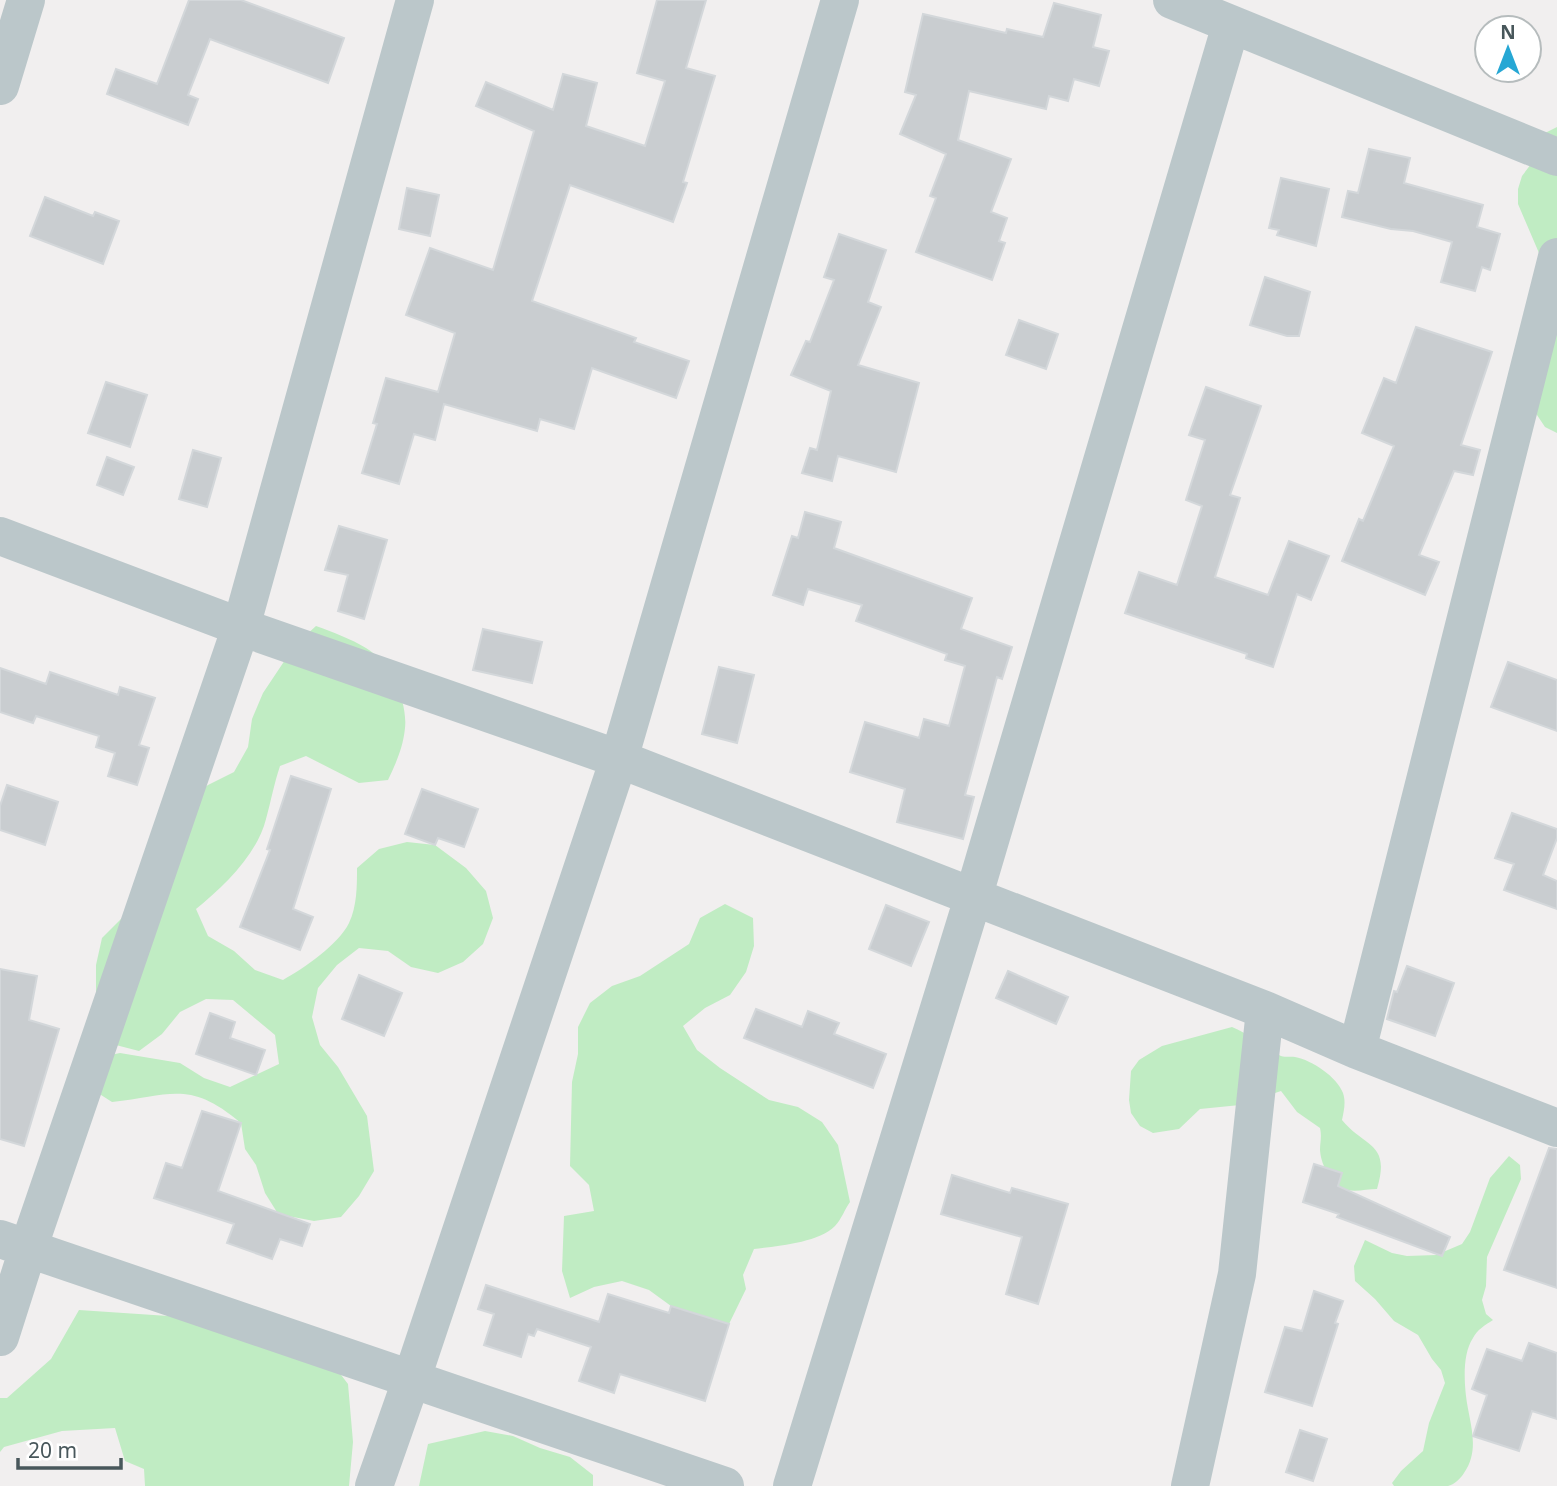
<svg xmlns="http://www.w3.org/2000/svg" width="1557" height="1486" font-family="'Noto Sans',sans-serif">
	<rect width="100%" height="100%" fill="#f1efef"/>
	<path fill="#c0ecc3" d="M 1557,127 L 1557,433 L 1545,427 L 1537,415 L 1539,253 L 1518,204 L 1518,189 L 1522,176 L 1531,164 L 1537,137 Z
		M 316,626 C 333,632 351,639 366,648 C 390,662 408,701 405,728 C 403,748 396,763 388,780 L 359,783 L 306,756 L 280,766 C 274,784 271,801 266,819 C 257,855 223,887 196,909 L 208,936 L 234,951 L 255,970 L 283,980 C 304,968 338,945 349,923 C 357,906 357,886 357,868 L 379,849 L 407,842 L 435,845 L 466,868 L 486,891 L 493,918 L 483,944 L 463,962 L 438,973 L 411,967 L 388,951 L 359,948 L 337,965 L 318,988 L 312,1017 L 320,1045 L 338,1067 L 367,1116 L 374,1171 L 359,1196 L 341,1217 L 314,1221 L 288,1216 L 280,1217 L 265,1193 L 256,1165 L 245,1149 L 241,1123 C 190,1080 172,1095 112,1102 L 87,1086 L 96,1058 L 120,1053 L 180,1063 L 204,1078 L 230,1087 L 279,1064 L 275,1035 L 233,1000 L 206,999 L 180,1012 L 162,1034 L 139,1051 L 112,1044 L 96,993 L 96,965 L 102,938 L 123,917 L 181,804 L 208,785 L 234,772 L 248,747 L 252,719 L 263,693 L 295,645 Z
		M 725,904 L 753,918 L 754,946 L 746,972 L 730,995 L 705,1008 L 683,1026 L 697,1050 L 720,1068 L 769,1100 L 798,1107 L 822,1122 L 838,1145 L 850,1202 C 845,1209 841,1220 835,1226 C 818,1243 777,1246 754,1249 L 743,1275 L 746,1289 L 729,1324 L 671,1306 L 649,1290 L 622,1281 L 594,1287 L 570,1298 L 562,1271 L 564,1216 L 594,1211 L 589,1185 L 570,1166 L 572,1082 L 578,1054 L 578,1027 L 590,1003 L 612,986 L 640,976 L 689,944 L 700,918 Z
		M 1232,1027 C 1250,1034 1262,1048 1279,1055 C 1284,1058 1290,1056 1295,1057 C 1312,1060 1337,1077 1343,1093 C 1346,1102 1344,1110 1342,1120 C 1365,1148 1391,1142 1377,1189 C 1368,1189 1356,1192 1348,1190 C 1332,1186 1321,1166 1320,1150 C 1320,1142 1322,1137 1320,1128 L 1297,1112 L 1281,1091 L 1240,1105 L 1200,1109 L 1179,1129 L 1153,1133 L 1140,1126 L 1131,1113 L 1129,1100 L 1131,1071 L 1139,1060 L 1162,1046 Z
		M 1509,1156 L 1520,1165 L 1521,1179 L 1487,1257 L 1486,1286 L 1482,1300 L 1486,1314 L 1493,1320 C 1485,1325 1477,1330 1473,1338 C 1463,1353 1464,1378 1466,1396 C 1469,1422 1481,1449 1464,1473 C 1461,1478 1454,1485 1448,1486 C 1432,1486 1411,1486 1394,1486 L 1392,1483 L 1401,1471 L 1423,1451 L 1429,1423 L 1445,1383 L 1441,1370 L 1432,1359 L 1418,1335 L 1394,1321 L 1375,1299 L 1355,1281 L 1354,1266 L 1365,1240 L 1392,1253 L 1407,1256 L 1436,1255 L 1462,1244 L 1470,1232 L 1490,1178 Z
		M 79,1310 L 198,1318 L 312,1337 L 348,1384 L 353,1442 L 349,1486 L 145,1486 L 144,1469 L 125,1461 L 115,1428 L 62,1431 L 4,1447 L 0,1452 L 0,1398 L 7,1398 L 51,1359 Z
		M 485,1431 L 513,1436 L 540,1448 L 570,1457 L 593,1475 L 593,1486 L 419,1486 L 428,1444 Z"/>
	<path fill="#c9cdd0" stroke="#d3d7da" stroke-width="2" d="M 189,0 L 241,0 L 344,38 L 328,83 L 210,39 L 188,95 L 198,99 L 188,125 L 107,94 L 116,69 L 157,84 Z
		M 657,0 L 706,0 L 686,68 L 715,76 L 683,182 L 687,183 L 673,222 L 570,185 L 532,301 L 636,338 L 634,342 L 689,361 L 676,398 L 592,368 L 574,429 L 540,419 L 537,431 L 444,404 L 435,440 L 414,434 L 399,484 L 362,473 L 377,424 L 373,423 L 386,378 L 438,392 L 455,333 L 406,315 L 430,248 L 493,270 L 534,131 L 476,106 L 486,82 L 553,110 L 563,74 L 597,83 L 586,126 L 645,146 L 665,81 L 637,73 Z
		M 1054,3 L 1101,15 L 1093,47 L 1109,51 L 1099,86 L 1074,79 L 1068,101 L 1049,96 L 1046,109 L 969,91 L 958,140 L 1011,159 L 991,212 L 1007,218 L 999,241 L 1005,243 L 992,280 L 916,252 L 936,198 L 930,196 L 946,154 L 900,134 L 916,95 L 905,92 L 923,14 L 1006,33 L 1007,29 L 1043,37 Z
		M 1369,149 L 1410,158 L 1404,183 L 1483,205 L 1477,227 L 1500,234 L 1490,270 L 1482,267 L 1475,291 L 1441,282 L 1452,242 L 1413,231 L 1391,229 L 1342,217 L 1348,191 L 1358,193 Z
		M 1281,178 L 1329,189 L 1316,246 L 1277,235 L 1279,230 L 1269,228 Z
		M 407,188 L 439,195 L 430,236 L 399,229 Z
		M 45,197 L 93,216 L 95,212 L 119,221 L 103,264 L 30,236 Z
		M 839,234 L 886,250 L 868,302 L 881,307 L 858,365 L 919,383 L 896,472 L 838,456 L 832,481 L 802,473 L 810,448 L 817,450 L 831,391 L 791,375 L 806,341 L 810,342 L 834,280 L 824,277 Z
		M 1265,277 L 1310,292 L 1299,336 L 1287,336 L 1250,325 Z
		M 1019,320 L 1058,334 L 1046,369 L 1006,355 Z
		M 1416,327 L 1492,352 L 1461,445 L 1480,450 L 1473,475 L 1454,471 L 1419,555 L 1439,562 L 1425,595 L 1342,561 L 1359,519 L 1363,521 L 1394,446 L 1362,433 L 1384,378 L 1396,383 Z
		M 106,382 L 147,395 L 130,447 L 88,433 Z
		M 1206,387 L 1261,406 L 1230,495 L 1240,498 L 1215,577 L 1268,595 L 1289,541 L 1329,556 L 1311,600 L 1297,594 L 1273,667 L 1246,658 L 1247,654 L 1125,613 L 1139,572 L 1177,585 L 1202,506 L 1186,500 L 1205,440 L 1189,435 Z
		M 193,450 L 221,458 L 207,507 L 179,499 Z
		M 107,457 L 134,467 L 123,495 L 97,485 Z
		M 805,512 L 841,522 L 834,548 L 972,598 L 961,629 L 1012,647 L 1002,679 L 997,677 L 965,795 L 974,797 L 963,839 L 897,822 L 905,789 L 850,772 L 865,722 L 919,738 L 924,719 L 949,726 L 965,666 L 945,660 L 947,654 L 856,621 L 862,605 L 808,589 L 803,605 L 773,595 L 792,536 L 798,538 Z
		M 339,526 L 387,540 L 364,619 L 338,611 L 348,575 L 325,570 Z
		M 483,629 L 542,642 L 532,683 L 473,670 Z
		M 1508,662 L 1557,680 L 1557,731 L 1491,707 Z
		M 719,667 L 754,675 L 737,743 L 702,734 Z
		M 0,668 L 46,684 L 50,672 L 118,695 L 120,687 L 155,698 L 139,745 L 149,748 L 137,785 L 108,776 L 115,753 L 96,747 L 99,736 L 36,716 L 33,723 L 0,712 Z
		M 291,776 L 331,789 L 293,909 L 313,917 L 300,950 L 240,927 L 270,850 L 267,849 Z
		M 7,785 L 58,802 L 45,845 L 0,830 L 0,806 Z
		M 422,789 L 478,809 L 464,847 L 438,838 L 435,845 L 405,834 Z
		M 1512,813 L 1557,829 L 1557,838 L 1543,875 L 1557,881 L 1557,909 L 1504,890 L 1514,864 L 1495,858 Z
		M 886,905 L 929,922 L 911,966 L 869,949 Z
		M 1407,966 L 1454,983 L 1435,1036 L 1387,1019 L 1394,991 L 1397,992 Z
		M 0,969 L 37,976 L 29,1020 L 59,1029 L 24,1146 L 0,1139 Z
		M 1008,971 L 1068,997 L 1056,1024 L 996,998 Z
		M 359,975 L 402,993 L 384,1036 L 342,1019 Z
		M 756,1009 L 802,1027 L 808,1011 L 839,1023 L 834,1034 L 886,1054 L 873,1088 L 744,1038 Z
		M 210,1013 L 235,1022 L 230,1038 L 265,1050 L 256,1075 L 196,1054 Z
		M 202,1111 L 241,1123 L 218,1191 L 310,1224 L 302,1246 L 280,1239 L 272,1259 L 227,1243 L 234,1224 L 154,1198 L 166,1163 L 182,1168 Z
		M 1549,1148 L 1557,1149 L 1557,1288 L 1504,1270 Z
		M 1314,1164 L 1342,1173 L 1338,1186 L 1450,1237 L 1442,1256 L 1337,1217 L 1339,1214 L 1303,1202 Z
		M 952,1175 L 1010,1193 L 1012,1188 L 1068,1204 L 1038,1304 L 1006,1294 L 1022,1237 L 941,1214 Z
		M 486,1285 L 599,1322 L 608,1294 L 669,1313 L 671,1306 L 729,1324 L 705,1401 L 620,1374 L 614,1393 L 579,1381 L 591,1347 L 537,1329 L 534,1336 L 528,1334 L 521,1357 L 484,1345 L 494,1314 L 478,1309 Z
		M 1314,1291 L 1343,1301 L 1335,1323 L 1338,1324 L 1312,1406 L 1265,1392 L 1285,1327 L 1302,1331 Z
		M 1529,1343 L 1557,1353 L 1557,1419 L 1532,1411 L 1519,1451 L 1473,1436 L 1487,1395 L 1472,1389 L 1487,1349 L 1522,1361 Z
		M 1300,1430 L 1327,1439 L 1313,1481 L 1286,1472 Z"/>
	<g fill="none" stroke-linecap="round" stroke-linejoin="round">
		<path stroke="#bbc7ca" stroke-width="38" d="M 1172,0 L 1557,157
			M 0,86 L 26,0
			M 0,536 L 241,627 L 619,759 L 1265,1010 L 1357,1050 L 1557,1128
			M 1357,1050 L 1557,257
			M 0,1239 L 725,1486
			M 0,1337 L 28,1249 L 241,627 L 415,0
			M 374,1486 L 412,1378 L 619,759 L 840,0
			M 792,1486 L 973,898 L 1231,25
			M 1190,1486 L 1237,1274 L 1265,1010"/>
	</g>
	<g transform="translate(1508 49)"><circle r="33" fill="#ffffff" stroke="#b6bcbd" stroke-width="2"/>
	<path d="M0-5L12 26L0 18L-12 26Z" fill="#26a7d4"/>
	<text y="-10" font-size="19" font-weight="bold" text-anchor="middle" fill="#48575b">N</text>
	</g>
	<path d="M18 1458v10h103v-10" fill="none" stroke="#48575b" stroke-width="3.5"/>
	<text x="28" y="1458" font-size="21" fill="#48575b" stroke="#ffffff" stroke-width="5" paint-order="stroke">20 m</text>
</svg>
